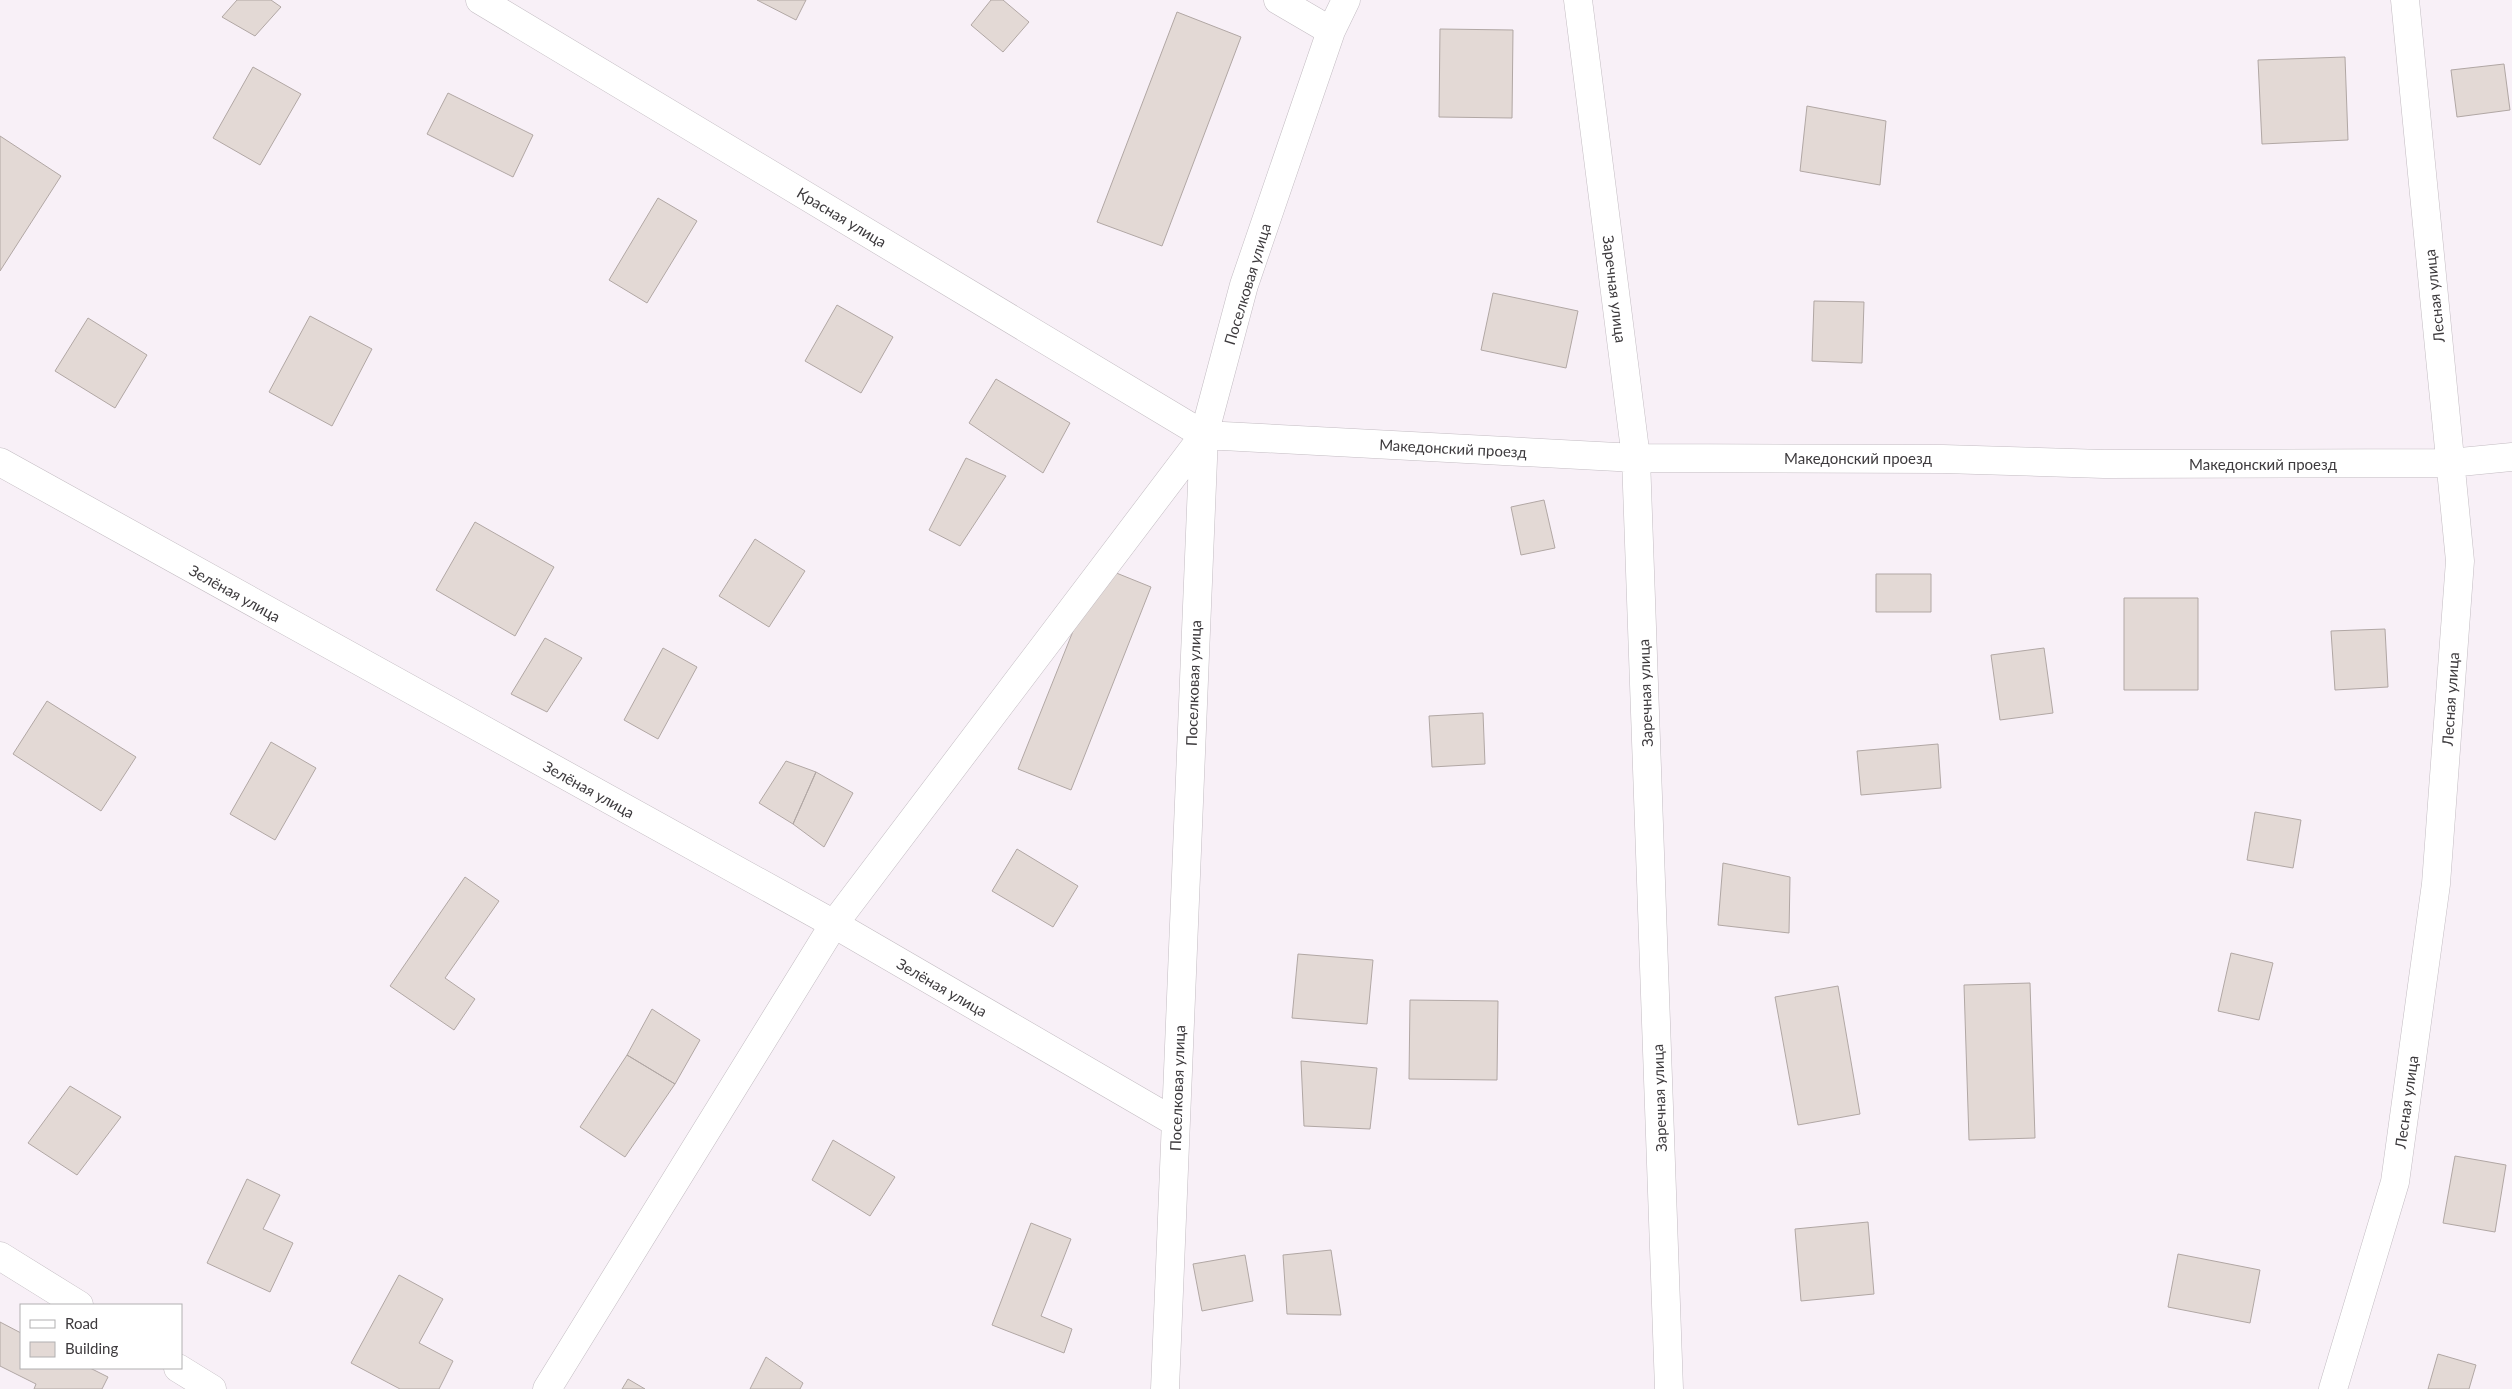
<svg xmlns="http://www.w3.org/2000/svg" width="2512" height="1389" font-family="Lato,sans-serif">
	<rect width="100%" height="100%" fill="#f8f0f7"/>
	<path fill="#e3d9d5" stroke="#b1a7a4" d="M 237,0 L 271,0 L 281,7 L 255,36 L 222,17 Z
		M 757,0 L 806,0 L 796,20 Z
		M 991,0 L 1003,0 L 1029,22 L 1003,52 L 971,25 Z
		M 1177,12 L 1241,37 L 1162,246 L 1097,222 Z
		M 1440,29 L 1513,30 L 1512,118 L 1439,117 Z
		M 2345,57 L 2348,140 L 2262,144 L 2258,60 Z
		M 2504,64 L 2510,110 L 2457,117 L 2451,70 Z
		M 253,67 L 301,94 L 260,165 L 213,138 Z
		M 448,93 L 533,135 L 513,177 L 427,134 Z
		M 1807,106 L 1886,121 L 1880,185 L 1800,171 Z
		M 0,136 L 61,176 L 0,271 Z
		M 658,198 L 697,221 L 647,303 L 609,280 Z
		M 1493,293 L 1578,311 L 1566,368 L 1481,350 Z
		M 1814,301 L 1864,302 L 1862,363 L 1812,361 Z
		M 837,305 L 893,337 L 861,393 L 805,361 Z
		M 310,316 L 372,349 L 332,426 L 269,392 Z
		M 88,318 L 147,355 L 115,408 L 55,371 Z
		M 996,379 L 1070,423 L 1043,473 L 969,423 Z
		M 966,458 L 1006,476 L 960,546 L 929,530 Z
		M 1544,500 L 1555,548 L 1521,555 L 1511,507 Z
		M 475,522 L 554,567 L 515,636 L 436,590 Z
		M 755,539 L 805,571 L 769,627 L 719,596 Z
		M 1099,566 L 1151,587 L 1071,790 L 1018,769 Z
		M 1876,574 L 1931,574 L 1931,612 L 1876,612 Z
		M 2124,598 L 2198,598 L 2198,690 L 2124,690 Z
		M 2385,629 L 2388,687 L 2335,690 L 2331,631 Z
		M 545,638 L 582,658 L 547,712 L 511,694 Z
		M 663,648 L 697,667 L 658,739 L 624,720 Z
		M 2044,648 L 2053,713 L 2000,720 L 1991,655 Z
		M 47,701 L 136,757 L 101,811 L 13,754 Z
		M 1483,713 L 1485,764 L 1432,767 L 1429,716 Z
		M 271,742 L 316,768 L 275,840 L 230,814 Z
		M 1938,744 L 1941,788 L 1861,795 L 1857,751 Z
		M 786,761 L 816,772 L 793,824 L 759,803 Z
		M 816,772 L 853,793 L 824,847 L 793,824 Z
		M 2255,812 L 2301,820 L 2293,868 L 2247,860 Z
		M 1017,849 L 1078,886 L 1053,927 L 992,891 Z
		M 1723,863 L 1790,877 L 1789,933 L 1718,925 Z
		M 465,877 L 499,901 L 445,978 L 475,999 L 454,1030 L 390,986 Z
		M 2231,953 L 2273,963 L 2259,1020 L 2218,1011 Z
		M 1298,954 L 1373,960 L 1367,1024 L 1292,1018 Z
		M 2030,983 L 2035,1138 L 1969,1140 L 1964,985 Z
		M 1838,986 L 1860,1114 L 1798,1125 L 1775,997 Z
		M 1410,1000 L 1498,1001 L 1497,1080 L 1409,1079 Z
		M 652,1009 L 700,1040 L 675,1084 L 627,1055 Z
		M 627,1055 L 675,1084 L 625,1157 L 580,1127 Z
		M 1301,1061 L 1377,1068 L 1370,1129 L 1304,1126 Z
		M 70,1086 L 121,1117 L 77,1175 L 28,1143 Z
		M 833,1140 L 895,1177 L 870,1216 L 812,1180 Z
		M 2455,1156 L 2506,1165 L 2495,1232 L 2443,1223 Z
		M 247,1179 L 280,1195 L 263,1229 L 293,1243 L 270,1292 L 207,1263 Z
		M 1868,1222 L 1874,1294 L 1801,1301 L 1795,1229 Z
		M 1031,1223 L 1071,1239 L 1041,1316 L 1072,1329 L 1064,1353 L 992,1325 Z
		M 1331,1250 L 1341,1315 L 1287,1314 L 1283,1255 Z
		M 2178,1254 L 2260,1270 L 2250,1323 L 2168,1307 Z
		M 1245,1255 L 1253,1301 L 1202,1311 L 1193,1264 Z
		M 399,1275 L 443,1299 L 419,1343 L 453,1361 L 439,1389 L 400,1389 L 351,1363 Z
		M 0,1322 L 21,1333 L 21,1368 L 90,1368 L 108,1377 L 102,1389 L 34,1389 L 36,1384 L 0,1366 Z
		M 2438,1354 L 2476,1365 L 2469,1389 L 2428,1389 Z
		M 766,1357 L 803,1383 L 800,1389 L 750,1389 Z
		M 628,1379 L 645,1389 L 622,1389 Z"/>
	<g fill="none" stroke-linecap="round" stroke-linejoin="round">
		<defs>
			<path id="street" d="M 480,0 L 1204,435 L 1636,458 L 1943,459 L 2104,464 L 2450,463 L 2512,457
				M 1278,0 L 1331,31
				M 1578,0 L 1636,458 L 1669,1389
				M 0,462 L 834,924 L 1175,1122
				M 0,1256 L 79,1305
				M 178,1368 L 212,1389
				M 547,1389 L 834,924 L 1204,435
				M 1165,1389 L 1204,435 L 1244,285 L 1331,31 L 1346,0
				M 2333,1389 L 2395,1182 L 2436,884 L 2460,561 L 2405,0"/>
		</defs>
		<use href="#street" stroke="#c3bcc2" stroke-width="29"/>
		<use href="#street" stroke="#fff" stroke-width="28"/>
	</g>
	<g text-anchor="middle" dominant-baseline="central" stroke-width="4" stroke-linejoin="round" paint-order="stroke">
		<g font-size="15" fill="#3d3a3d" stroke="#fff">
			<text transform="translate(842 217) rotate(31)">Красная улица</text>
			<text transform="translate(1247 284) rotate(-73)">Поселковая улица</text>
			<text transform="translate(1615 289) rotate(83)">Заречная улица</text>
			<text transform="translate(2434 296) rotate(-96)">Лесная улица</text>
			<text transform="translate(1453 448) rotate(3)">Македонский проезд</text>
			<text x="1858" y="458">Македонский проезд</text>
			<text x="2263" y="464">Македонский проезд</text>
			<text transform="translate(235 593) rotate(29)">Зелёная улица</text>
			<text transform="translate(1193 683) rotate(-88)">Поселковая улица</text>
			<text transform="translate(1645 693) rotate(-92)">Заречная улица</text>
			<text transform="translate(2450 699) rotate(-86)">Лесная улица</text>
			<text transform="translate(589 789) rotate(29)">Зелёная улица</text>
			<text transform="translate(942 987) rotate(30)">Зелёная улица</text>
			<text transform="translate(1177 1088) rotate(-88)">Поселковая улица</text>
			<text transform="translate(1659 1098) rotate(-92)">Заречная улица</text>
			<text transform="translate(2406 1102) rotate(-82)">Лесная улица</text>
		</g>
	</g>
	<rect x="20" y="1304" width="162" height="65" fill="#ffffff" stroke="#b1b0b1"/>
	<rect x="30" y="1320" width="25" height="8" fill="#ffffff" stroke="#b1b0b1"/>
	<text x="65" y="1329" font-size="15" fill="#3d3a3d">Road</text>
	<rect x="30" y="1342" width="25" height="15" fill="#e3d9d5" stroke="#b1b0b1"/>
	<text x="65" y="1354" font-size="15" fill="#3d3a3d">Building</text>
</svg>
